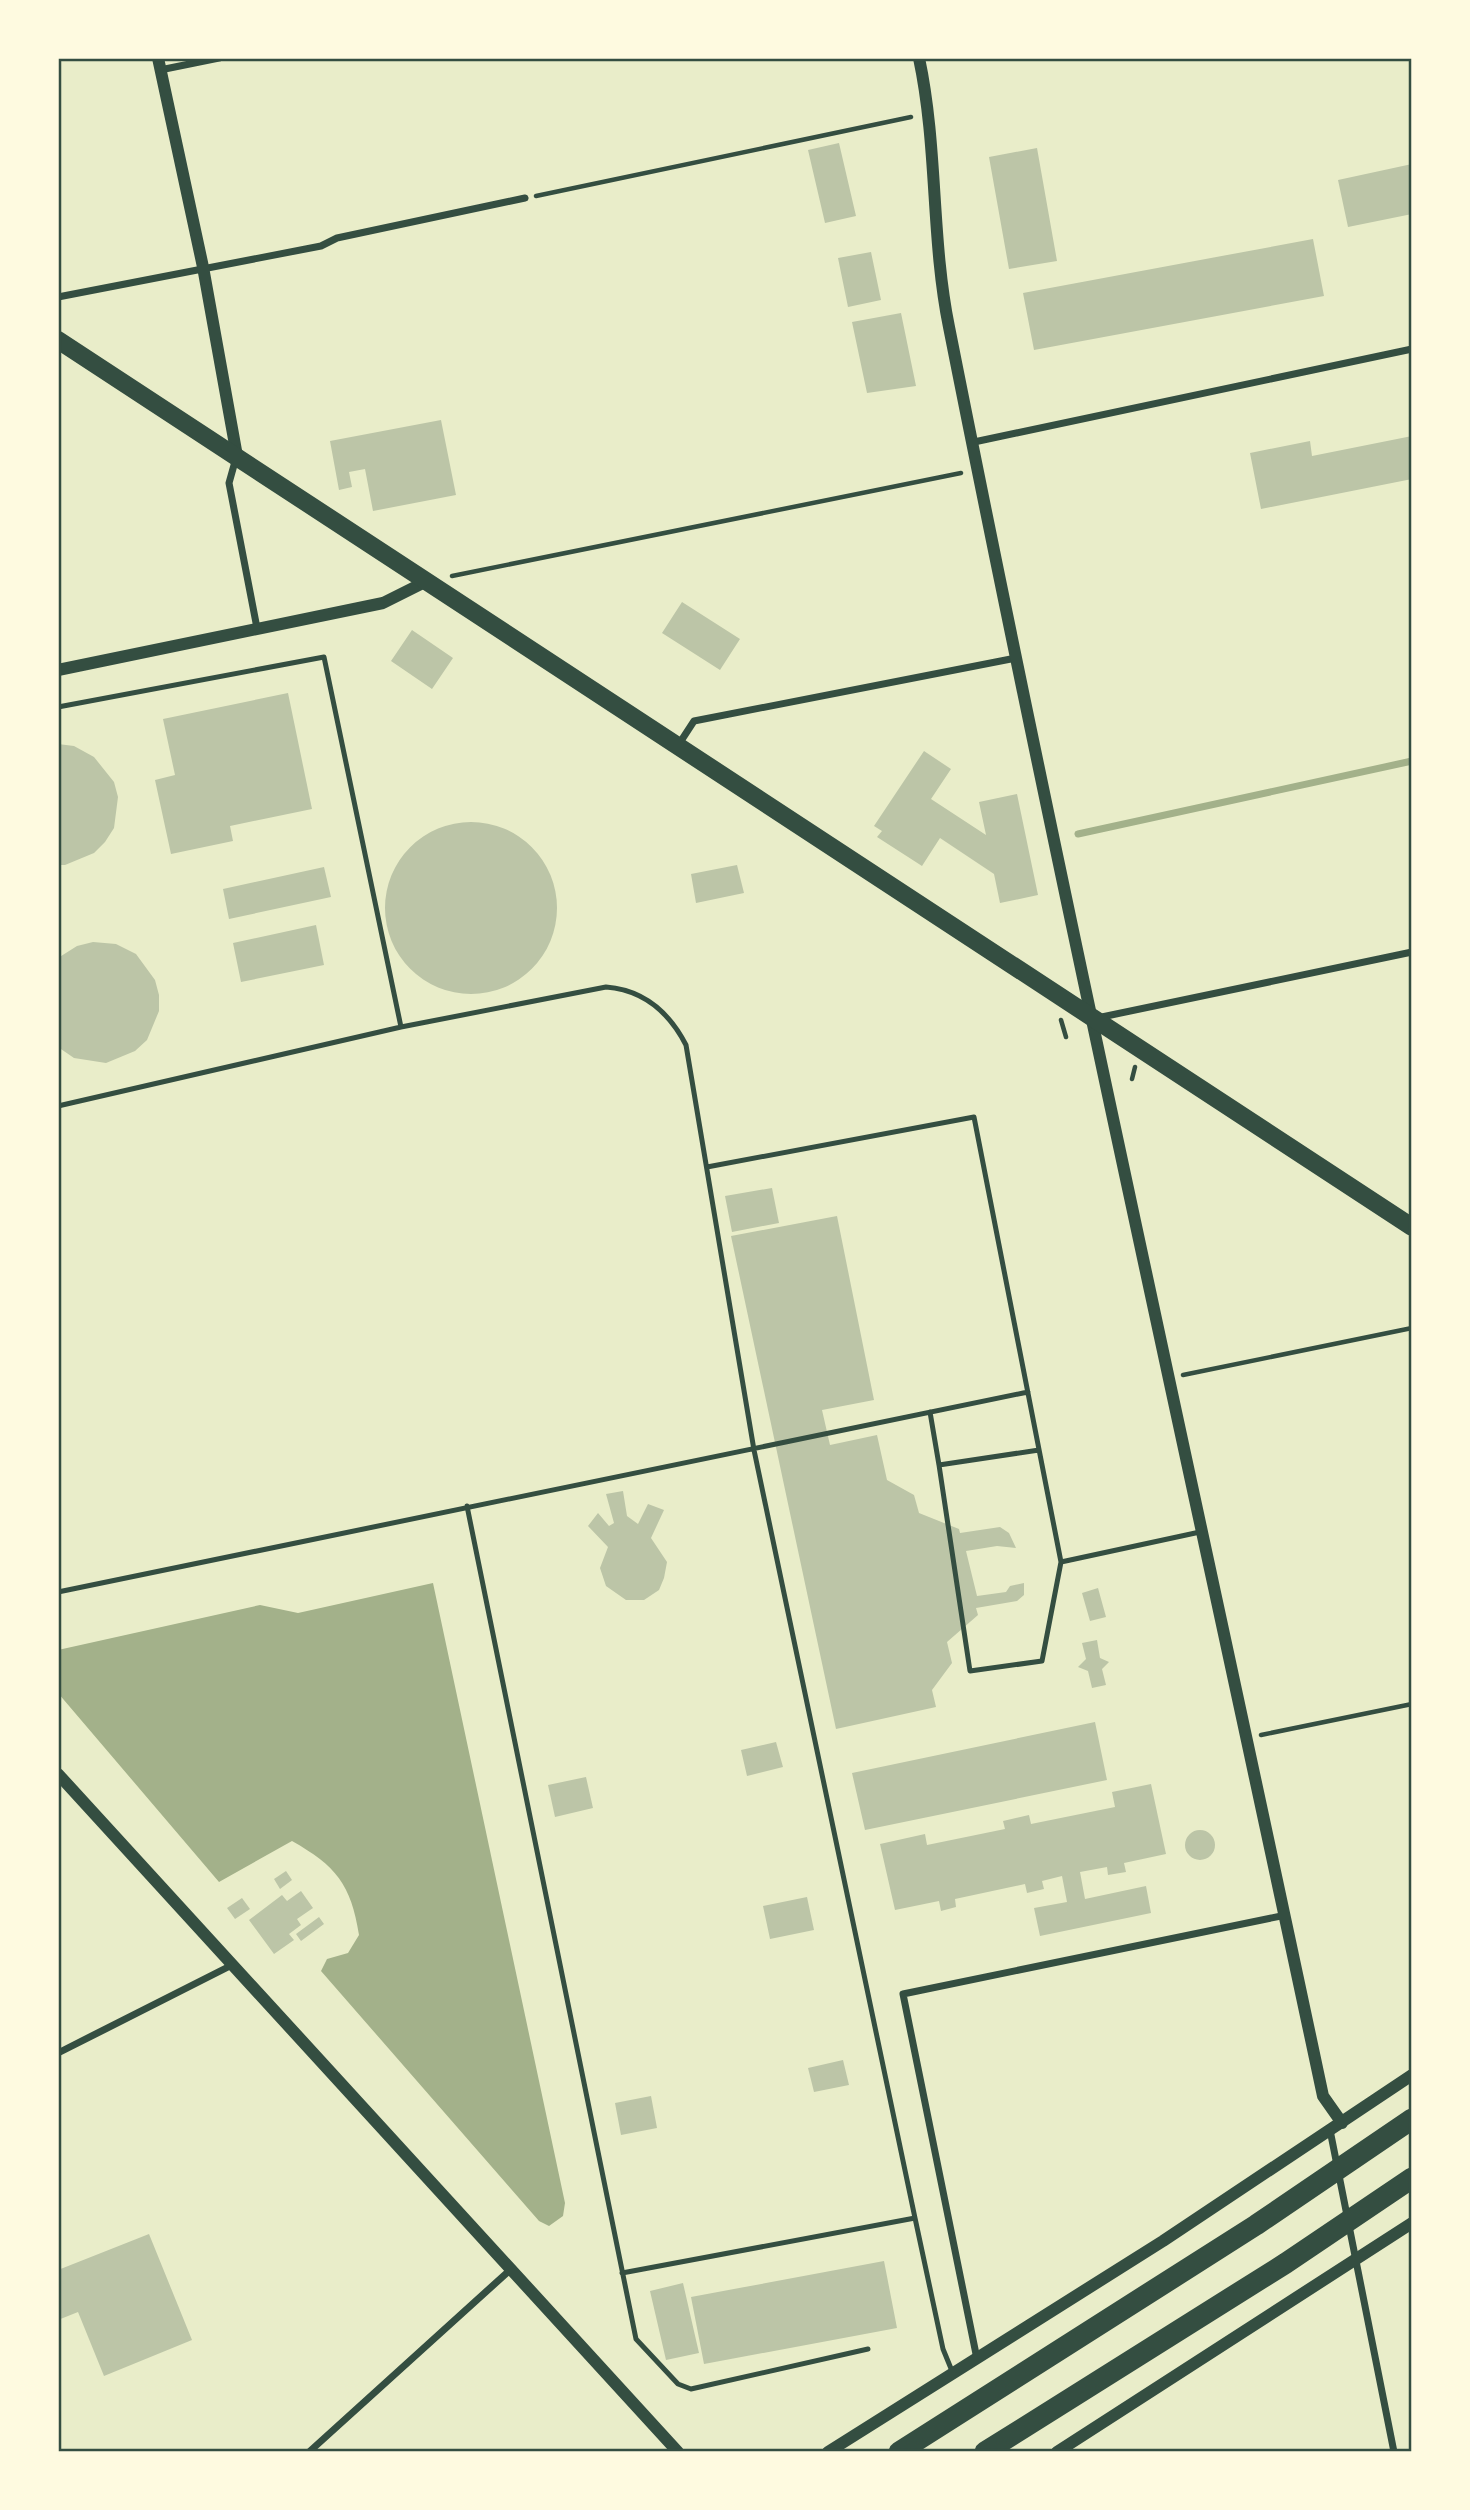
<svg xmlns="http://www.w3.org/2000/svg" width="1470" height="2510" font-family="'Work Sans',sans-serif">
	<rect width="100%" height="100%" fill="#e9edc9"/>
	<path fill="#a3b18a" d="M 433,1583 L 565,2203 L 563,2216 L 549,2226 L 539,2221 L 321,1971 L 327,1959 L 348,1953 L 359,1935 C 351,1884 336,1866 292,1841 L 219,1882 L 58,1693 L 58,1650 L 260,1605 L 298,1613 Z"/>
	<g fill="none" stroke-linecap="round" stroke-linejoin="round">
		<path stroke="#a3b18a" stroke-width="7" d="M 1078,834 L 1412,761"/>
	</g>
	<path fill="#bcc5a7" d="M 839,143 L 856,216 L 825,223 L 808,150 Z
		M 1037,148 L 1057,261 L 1009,269 L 989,157 Z
		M 1412,164 L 1412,214 L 1348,227 L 1338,180 Z
		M 1313,239 L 1324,296 L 1034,350 L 1023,293 Z
		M 871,252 L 881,300 L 848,307 L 838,258 Z
		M 901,313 L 916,386 L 867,393 L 852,322 Z
		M 441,420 L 456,495 L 373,511 L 365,469 L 349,472 L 352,487 L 339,490 L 330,441 Z
		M 1412,436 L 1412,479 L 1261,509 L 1250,453 L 1310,441 L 1312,456 Z
		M 682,602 L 740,639 L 720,670 L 662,633 Z
		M 412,630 L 453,658 L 432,689 L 391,661 Z
		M 288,693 L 312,809 L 230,826 L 233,841 L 171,854 L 155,780 L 175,775 L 163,719 Z
		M 58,744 L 74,746 L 94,757 L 114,782 L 118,797 L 114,828 L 105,842 L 94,853 L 65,865 L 58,865 Z
		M 924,751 L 951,769 L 931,799 L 986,835 L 979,802 L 1017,794 L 1038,895 L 1000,903 L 994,874 L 940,838 L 922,866 L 877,837 L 882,831 L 874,826 Z
		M385 908a86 86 0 1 1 172 0a86 86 0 1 1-172 0Z
		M 737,865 L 744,893 L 696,903 L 691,874 Z
		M 324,867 L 331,897 L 229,919 L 223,889 Z
		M 316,925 L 324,965 L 241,982 L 233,943 Z
		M 93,942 L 116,944 L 136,954 L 155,980 L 159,995 L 159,1011 L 147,1040 L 135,1051 L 106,1063 L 74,1058 L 58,1047 L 58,958 L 77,946 Z
		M 772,1188 L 779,1223 L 732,1232 L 725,1196 Z
		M 837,1216 L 874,1400 L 822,1410 L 830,1445 L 877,1435 L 887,1480 L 914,1495 L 919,1513 L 959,1529 L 960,1533 L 1000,1527 L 1009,1533 L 1016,1548 L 997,1546 L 966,1551 L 977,1596 L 1006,1592 L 1010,1586 L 1024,1583 L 1024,1595 L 1017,1601 L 976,1608 L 978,1615 L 947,1642 L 952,1663 L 932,1690 L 936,1707 L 836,1729 L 731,1236 Z
		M 623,1491 L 627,1516 L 638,1524 L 648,1504 L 664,1510 L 651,1538 L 667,1562 L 664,1578 L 659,1590 L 644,1600 L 626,1600 L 606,1586 L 600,1568 L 608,1547 L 588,1526 L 598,1513 L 609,1526 L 614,1523 L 606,1494 Z
		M 1098,1588 L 1106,1617 L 1090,1621 L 1082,1593 Z
		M 1097,1640 L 1100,1658 L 1109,1662 L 1102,1669 L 1106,1685 L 1092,1688 L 1088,1671 L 1078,1667 L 1086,1659 L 1082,1643 Z
		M 1095,1722 L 1107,1780 L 865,1830 L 852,1773 Z
		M 776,1742 L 783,1767 L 747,1776 L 741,1750 Z
		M 586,1777 L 593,1808 L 555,1817 L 548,1785 Z
		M 1151,1784 L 1166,1854 L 1124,1863 L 1126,1872 L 1108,1875 L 1107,1867 L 1080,1872 L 1085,1899 L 1146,1886 L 1151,1913 L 1040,1936 L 1034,1908 L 1067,1902 L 1062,1876 L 1042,1881 L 1044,1889 L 1027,1893 L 1025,1884 L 955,1899 L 956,1907 L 941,1911 L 939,1901 L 895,1910 L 880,1844 L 925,1834 L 927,1845 L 1005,1829 L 1003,1821 L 1029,1815 L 1031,1824 L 1115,1807 L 1112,1792 Z
		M1185 1845a15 15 0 1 1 30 0a15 15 0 1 1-30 0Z
		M 286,1871 L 292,1880 L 280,1889 L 274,1879 Z
		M 301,1891 L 313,1908 L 297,1919 L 301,1925 L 289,1934 L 294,1940 L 274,1954 L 249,1920 L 282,1895 L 287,1901 Z
		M 807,1897 L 814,1930 L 770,1939 L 763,1906 Z
		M 242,1898 L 250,1909 L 235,1919 L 227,1908 Z
		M 319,1917 L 324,1924 L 301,1941 L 296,1934 Z
		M 843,2060 L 849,2085 L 814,2092 L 808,2068 Z
		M 651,2096 L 657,2128 L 621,2135 L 615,2103 Z
		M 149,2234 L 192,2340 L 104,2376 L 78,2312 L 58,2320 L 58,2270 Z
		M 884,2261 L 897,2328 L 704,2364 L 691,2297 Z
		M 683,2283 L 699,2353 L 666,2360 L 650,2291 Z"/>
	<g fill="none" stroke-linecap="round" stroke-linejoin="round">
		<path stroke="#344e41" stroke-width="4.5" d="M 536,196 L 911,117
			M 452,576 L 961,473
			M 1061,1020 L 1066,1037
			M 1132,1079 L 1135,1067
			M 1183,1375 L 1412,1328
			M 1261,1735 L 1412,1704"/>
		<path stroke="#344e41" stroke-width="5" d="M 58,707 L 324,657 L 401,1027
			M 58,1106 L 401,1027 L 606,987 C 644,990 669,1012 686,1045 L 754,1450 L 915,2218 L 943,2349 L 952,2371
			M 707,1167 L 974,1117 L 1061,1562 L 1042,1661 L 970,1671 L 939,1465 L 1039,1450
			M 930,1412 L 939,1465
			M 467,1506 L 636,2339 L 678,2384 L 691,2389 L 868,2349
			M 1061,1562 L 1200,1532
			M 58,1592 L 1028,1392
			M 622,2273 L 915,2218"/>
		<path stroke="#344e41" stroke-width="7" d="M 160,70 L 219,58
			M 58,297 L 321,246 L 337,238 L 525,198
			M 974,442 L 1412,349
			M 236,458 L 229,483 L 257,628
			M 679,744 L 694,721 L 1016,658
			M 1097,1018 L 1412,952
			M 58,2053 L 234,1964
			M 1330,2130 L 1394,2452
			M 977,2359 L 903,1994 L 1286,1915
			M 309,2452 L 510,2270"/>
		<path stroke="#344e41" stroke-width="12" d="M 158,58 L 203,267 L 237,456
			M 919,58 C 938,147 931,239 949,327 C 1066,918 1198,1506 1323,2096 L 1342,2123
			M 58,670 L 383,603 L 427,581
			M 58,1774 L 678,2452
			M 828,2452 L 1163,2241 L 1412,2075
			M 1057,2452 L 1412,2223"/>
		<path stroke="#344e41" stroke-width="18" d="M 58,340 L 1412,1227"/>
		<path stroke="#344e41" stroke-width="21" d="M 899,2452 L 1256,2225 L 1412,2119
			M 985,2452 L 1286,2263 L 1412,2178"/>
	</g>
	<rect width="1470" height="2510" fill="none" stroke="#fefae0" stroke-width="119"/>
	<rect x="60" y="60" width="1350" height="2390" fill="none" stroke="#344e41" stroke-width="2.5"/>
</svg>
